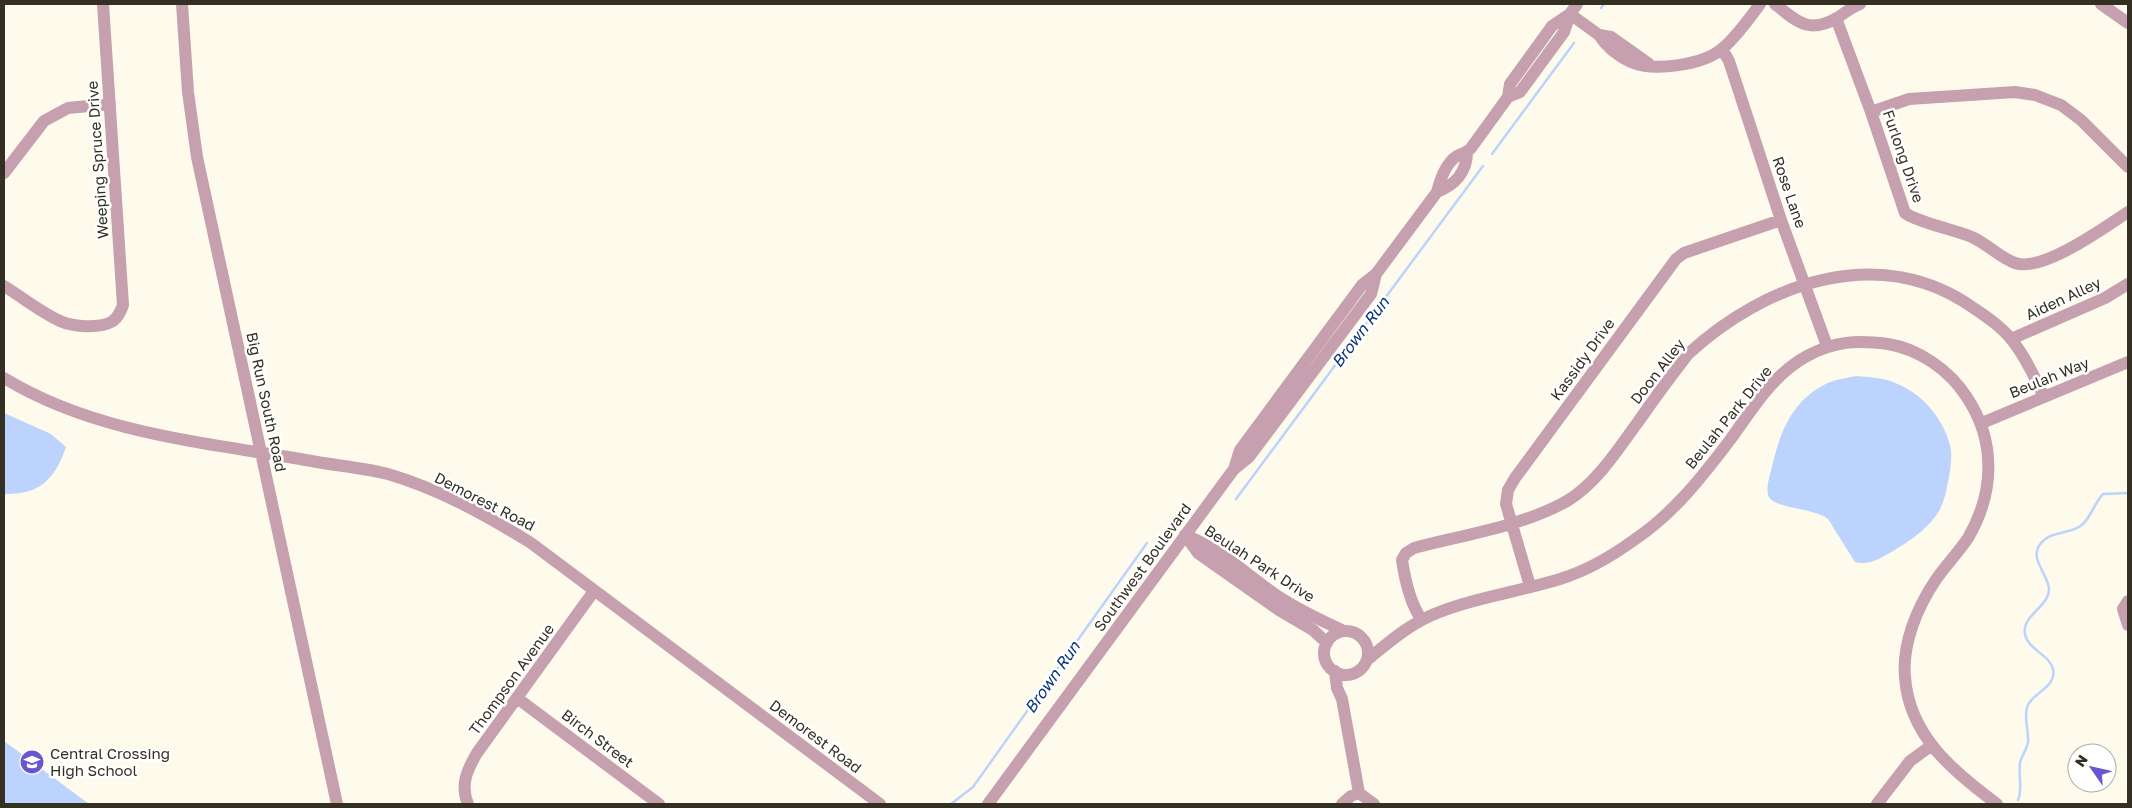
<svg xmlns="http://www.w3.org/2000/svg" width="2132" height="808" font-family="'Golos Text',sans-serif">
	<rect width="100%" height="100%" fill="#fefbed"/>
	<path fill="#bbd3fd" d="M 1856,376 C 1871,377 1886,378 1900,385 C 1924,396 1943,419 1950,445 C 1953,457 1950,474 1947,486 C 1946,494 1943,504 1939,511 C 1929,528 1910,541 1893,551 C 1881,558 1869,566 1855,562 L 1828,519 C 1814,508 1774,508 1769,497 C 1765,489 1770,475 1772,467 C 1780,431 1793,398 1830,382 C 1838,379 1848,378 1856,376 Z
		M 4,413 L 51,434 L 66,447 C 55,479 40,495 4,494 Z
		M 4,741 L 89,804 L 4,803 Z"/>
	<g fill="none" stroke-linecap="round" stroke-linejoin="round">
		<path stroke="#bbd3fd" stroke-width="2.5" d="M 1601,8 L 1604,4
			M 1492,154 L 1574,43
			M 1236,499 L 1483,166
			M 2018,800 C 2023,789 2018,776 2020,763 C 2021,756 2027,750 2028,742 C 2029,731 2023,715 2028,705 C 2034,692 2057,687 2053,669 C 2049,654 2028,650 2025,634 C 2021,616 2049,607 2049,589 C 2048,573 2028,559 2041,543 C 2049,532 2067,534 2079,527 C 2090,521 2094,503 2103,494 L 2128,493
			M 951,804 L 973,787 L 1147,543"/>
		<path stroke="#c6a0ae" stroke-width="12" d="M 182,4 L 188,92 L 197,157 L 337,804
			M 1775,4 C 1797,22 1809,34 1837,18 C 1845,13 1851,7 1860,4
			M 2101,4 L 2128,23
			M 1570,14 L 1599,35 L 1611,37 L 1649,64
			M 1836,18 L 1871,112 L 1905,213 L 1910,216 C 1929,225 1951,229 1972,237 C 1987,244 2001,258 2015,263 C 2042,273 2105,227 2128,212
			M 1599,35 C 1606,46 1618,56 1631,62 C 1654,72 1704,65 1723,48 C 1737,36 1749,19 1760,4
			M 1722,49 L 1729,61 L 1781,220 L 1827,346
			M 1508,97 L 1520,92 L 1564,32 L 1570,14
			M 1871,112 L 1909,99 L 2015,92 L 2035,95 L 2061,105 L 2081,120 L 2128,167
			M 4,173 L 44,121 L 68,108 L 110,104
			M 1437,192 C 1455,185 1467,172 1467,152
			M 4,286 C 22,297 40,312 60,321 C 73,327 100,329 113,321 C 118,317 121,311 123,305 L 103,4
			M 2011,339 L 2105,298 L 2128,284
			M 4,378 C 97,435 212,443 317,462 C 340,466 365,468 388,474 C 439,489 486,515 531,543 L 880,804
			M 1982,423 L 2128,362
			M 1234,469 L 1240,450 L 1362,285 L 1376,274 L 1437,192 C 1440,180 1446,163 1457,156 C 1463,153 1467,153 1471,148 L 1508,97 L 1510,84 L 1552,26 L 1570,14 L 1577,4
			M 1185,535 C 1219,548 1246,574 1276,595 C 1297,609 1320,620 1344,631
			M 1185,535 L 1198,553 L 1279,610 L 1313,630 L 1327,643
			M 1530,586 L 1506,504 L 1508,490 L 1515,478 L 1676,259 L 1684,253 L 1781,220
			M 2128,601 L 2123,609 L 2128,625
			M 1422,620 C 1410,604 1405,580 1402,560 L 1406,553 L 1414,548 C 1463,535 1523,526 1567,501 C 1597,483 1618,449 1638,422 C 1654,399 1671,376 1688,354 C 1765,283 1881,241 1975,309 C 1990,319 2007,331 2017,347 C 2028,362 2036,380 2044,397
			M1324 653a22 22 0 1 1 44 0a22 22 0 1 1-44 0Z
			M 1367,660 C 1388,643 1407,626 1432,615 C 1472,598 1518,592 1560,579 C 1586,571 1612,556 1634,540 C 1673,514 1702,477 1730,440 C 1752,410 1772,375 1807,356 C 1835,341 1856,340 1888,344 C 1919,349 1949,370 1966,396 C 1996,440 1995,492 1968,538 C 1958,553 1945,566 1935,581 C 1917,608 1902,644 1905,677 C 1909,736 1954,772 1997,804
			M 1335,671 L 1337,688 L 1342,699 L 1359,793 L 1374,804
			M 517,698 L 659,804
			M 468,804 C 460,785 467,770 477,753 L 594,591
			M 988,804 L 1234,469 L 1249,457 L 1371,294 L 1376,274
			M 1342,804 L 1351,796 L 1359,793
			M 1877,804 L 1910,761 L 1932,745"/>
	</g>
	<defs>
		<symbol id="school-disc" viewBox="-11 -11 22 22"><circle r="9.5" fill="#6955cf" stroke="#fff"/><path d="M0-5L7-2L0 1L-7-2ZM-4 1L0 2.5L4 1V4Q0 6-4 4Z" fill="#fff"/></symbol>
	</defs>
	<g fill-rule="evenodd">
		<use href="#school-disc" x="18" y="748" width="28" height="28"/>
	</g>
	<g text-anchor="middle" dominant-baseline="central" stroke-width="5" stroke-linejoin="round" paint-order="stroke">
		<g font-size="15" fill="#332f22" stroke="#fff">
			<text transform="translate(1904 156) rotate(71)">Furlong Drive</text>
			<text transform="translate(97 160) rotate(-94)">Weeping Spruce Drive</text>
			<text transform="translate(1790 192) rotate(71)">Rose Lane</text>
			<text transform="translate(2063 298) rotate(-25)">Aiden Alley</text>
			<text transform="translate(1582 359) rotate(-54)">Kassidy Drive</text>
			<text transform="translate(1657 371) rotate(-52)">Doon Alley</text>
			<text transform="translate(2049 377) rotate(-22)">Beulah Way</text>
			<text transform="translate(267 402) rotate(78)">Big Run South Road</text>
			<text transform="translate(1728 417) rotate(-51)">Beulah Park Drive</text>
			<text transform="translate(485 501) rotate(27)">Demorest Road</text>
			<text transform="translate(1260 563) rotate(33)">Beulah Park Drive</text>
			<text transform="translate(1142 567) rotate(-54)">Southwest Boulevard</text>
			<text transform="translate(511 679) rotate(-54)">Thompson Avenue</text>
			<text transform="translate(816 736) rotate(37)">Demorest Road</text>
			<text transform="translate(598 738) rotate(37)">Birch Street</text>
		</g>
		<g font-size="15" fill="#332f22" stroke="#fff" text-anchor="start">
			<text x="50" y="753">Central Crossing<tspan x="50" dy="17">High School</tspan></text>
		</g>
		<g font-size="16" font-style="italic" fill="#05327e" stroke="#fff">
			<text transform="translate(1360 332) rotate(-53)">Brown Run</text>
			<text transform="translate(1052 677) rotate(-55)">Brown Run</text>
		</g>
	</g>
	<rect width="2132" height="808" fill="none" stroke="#332f22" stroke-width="10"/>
	<g transform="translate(2092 768) rotate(304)"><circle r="24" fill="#ffffff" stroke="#adaca7"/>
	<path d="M0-4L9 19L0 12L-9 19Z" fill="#6955cf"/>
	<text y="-8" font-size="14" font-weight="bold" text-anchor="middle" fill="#332f22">N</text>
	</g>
</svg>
